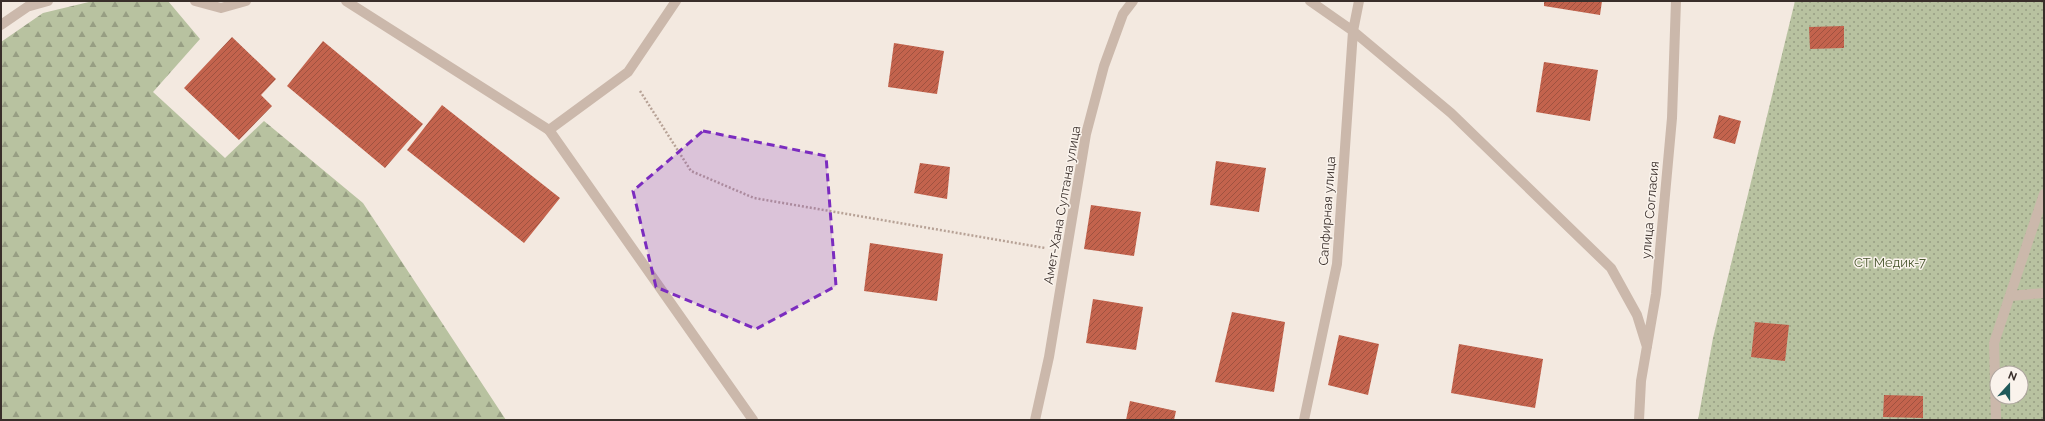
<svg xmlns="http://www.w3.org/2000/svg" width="2045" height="421" font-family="Raleway,sans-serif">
	<defs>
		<pattern id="forest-firs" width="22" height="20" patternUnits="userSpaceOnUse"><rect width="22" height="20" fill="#b8c2a0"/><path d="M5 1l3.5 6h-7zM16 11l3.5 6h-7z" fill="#979e83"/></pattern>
		<pattern id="garden-dots" width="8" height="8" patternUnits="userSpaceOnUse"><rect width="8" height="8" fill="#b8c2a0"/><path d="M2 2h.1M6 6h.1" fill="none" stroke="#979e83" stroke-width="1.8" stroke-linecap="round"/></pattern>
		<pattern id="building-hatch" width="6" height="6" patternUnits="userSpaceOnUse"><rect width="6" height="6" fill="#c3634d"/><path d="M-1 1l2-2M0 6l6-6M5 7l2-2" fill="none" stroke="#9f5240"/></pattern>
	</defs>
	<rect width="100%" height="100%" fill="#f3e9e0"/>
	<path fill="url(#forest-firs)" d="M 93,1 L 168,1 L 200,39 L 153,92 L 225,158 L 264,121 L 363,203 L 506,420 L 1,420 L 1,42 L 43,13 Z"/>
	<path fill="url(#garden-dots)" fill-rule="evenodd" d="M 1795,1 L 2044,1 L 2044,420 L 1698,420 L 1713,338 ZM 1997,373 L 2021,373 L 2021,397 L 1997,397 Z"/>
	<path fill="url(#building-hatch)" d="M 1544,1 L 1602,1 L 1600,15 L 1544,6 Z
		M 1844,26 L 1844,48 L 1810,49 L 1809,27 Z
		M 232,37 L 276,79 L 261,95 L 272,106 L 239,140 L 184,88 Z
		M 323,41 L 423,124 L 385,168 L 287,86 Z
		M 894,43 L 944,51 L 937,94 L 888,87 Z
		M 1544,62 L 1598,70 L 1590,121 L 1536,112 Z
		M 442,105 L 560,198 L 524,243 L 407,150 Z
		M 1719,115 L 1741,121 L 1735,144 L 1713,138 Z
		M 1216,161 L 1266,168 L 1259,212 L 1210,205 Z
		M 920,163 L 950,167 L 947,199 L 914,193 Z
		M 1091,205 L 1141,212 L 1134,256 L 1084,249 Z
		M 870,243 L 943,254 L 937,301 L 864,291 Z
		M 1093,299 L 1143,307 L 1136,350 L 1086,343 Z
		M 1232,312 L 1285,322 L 1274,392 L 1215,382 Z
		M 1755,322 L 1789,325 L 1785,361 L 1751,357 Z
		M 1339,335 L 1379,344 L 1368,395 L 1328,385 Z
		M 1459,344 L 1543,359 L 1535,408 L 1451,393 Z
		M 1884,395 L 1923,396 L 1923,418 L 1883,417 Z
		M 1130,401 L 1176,411 L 1174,420 L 1126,420 Z"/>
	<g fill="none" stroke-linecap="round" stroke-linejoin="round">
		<path stroke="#b7a296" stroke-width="2.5" stroke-dasharray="2 2" stroke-linecap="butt" d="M 640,91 L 691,171 L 754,198 L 1045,248"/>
		<path stroke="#cbb8ab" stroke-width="10" d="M 195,1 L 221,8 L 246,1
			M 346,1 L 549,130
			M 30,6 L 48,1"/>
		<path stroke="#cbb8ab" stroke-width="10" d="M 676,1 L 628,72 L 549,130 L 753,420
			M 1310,1 L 1353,31 L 1451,113 L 1611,268 L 1637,315 L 1647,347
			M 1,25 L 36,1
			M 2010,296 L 2044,293
			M 1035,420 L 1049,357 L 1086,134 L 1104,66 L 1123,14 L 1133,1
			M 1304,420 L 1337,264 L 1353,31 L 1359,1
			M 1639,420 L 1641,381 L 1656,294 L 1672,118 L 1676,1
			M 1996,420 L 1994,343 L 2044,194"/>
	</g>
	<path fill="#7b2cbf" fill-opacity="0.2" stroke="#7b2cbf" stroke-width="3" stroke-dasharray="8 5" stroke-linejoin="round" d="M 703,131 L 826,156 L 836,286 L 756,329 L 656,287 L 633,191 Z"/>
	<g text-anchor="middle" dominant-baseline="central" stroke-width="3" stroke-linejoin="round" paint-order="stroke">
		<g font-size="13" fill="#392e2a" stroke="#faf3ec">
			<text transform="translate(1062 205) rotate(-80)">Амет-Хана Султана улица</text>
			<text transform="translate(1650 210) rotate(-85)">улица Согласия</text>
			<text transform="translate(1327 211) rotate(-86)">Сапфирная улица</text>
		</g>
		<g font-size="13" fill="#4a572f" stroke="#faf3ec">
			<text x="1890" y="262">СТ Медик-7</text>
		</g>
	</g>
	<rect width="2045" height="421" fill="none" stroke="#392e2a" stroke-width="4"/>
	<g transform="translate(2009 385) rotate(21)"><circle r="19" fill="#faf3ec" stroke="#ada49e"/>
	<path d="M0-3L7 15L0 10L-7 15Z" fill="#20595a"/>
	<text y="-6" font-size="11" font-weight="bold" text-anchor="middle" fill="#392e2a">N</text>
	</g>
</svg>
